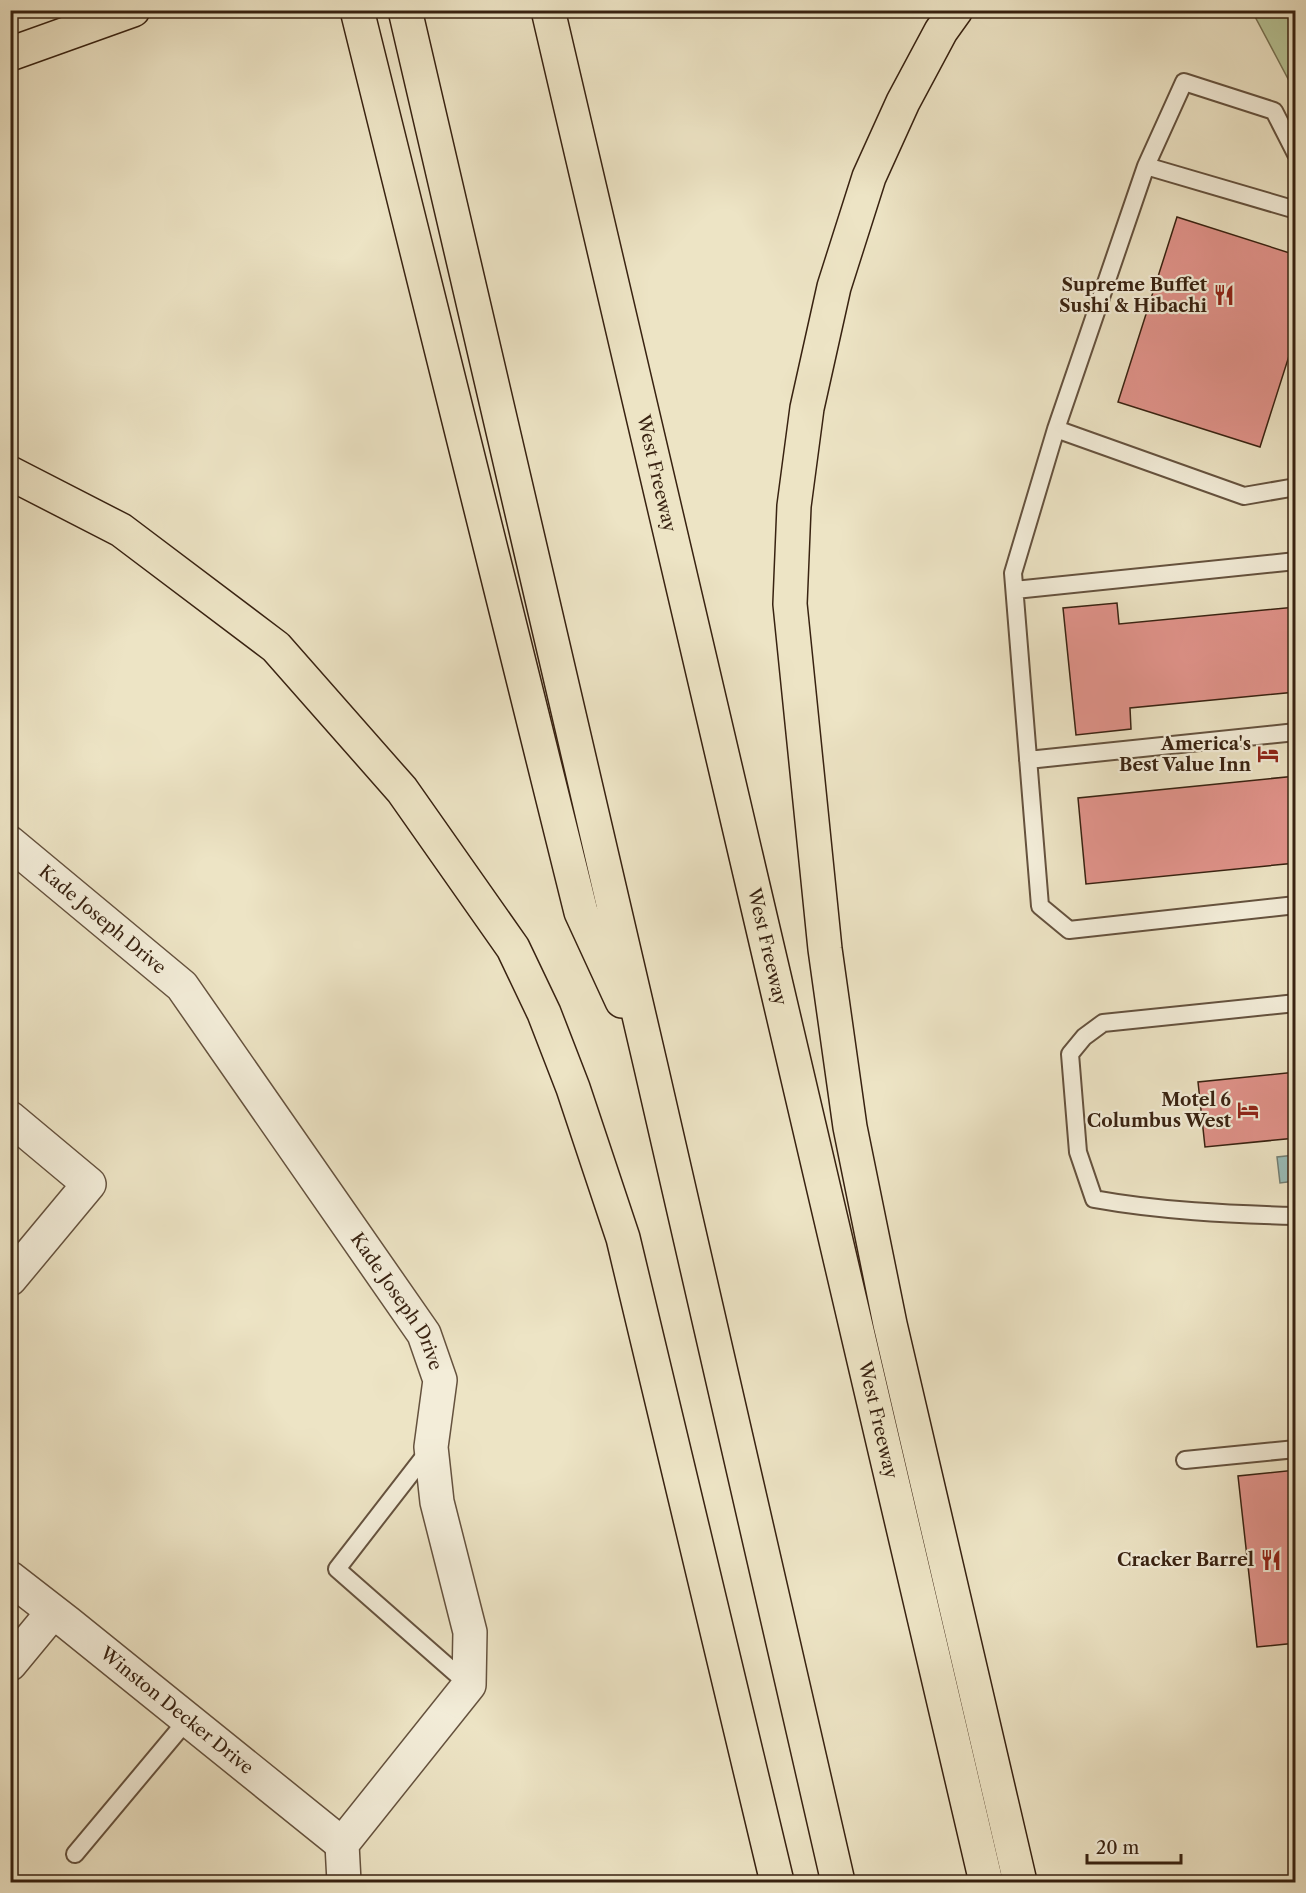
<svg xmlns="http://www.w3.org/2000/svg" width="1306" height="1893" font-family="'Libre Caslon Text',serif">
	<rect width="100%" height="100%" fill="#ede4c5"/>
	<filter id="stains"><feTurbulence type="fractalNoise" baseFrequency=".00333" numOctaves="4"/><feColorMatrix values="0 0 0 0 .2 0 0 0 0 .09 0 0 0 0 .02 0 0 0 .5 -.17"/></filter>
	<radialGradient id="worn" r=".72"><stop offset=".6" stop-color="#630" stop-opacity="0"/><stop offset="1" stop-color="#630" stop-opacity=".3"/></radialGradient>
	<path fill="#b7c496" stroke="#787354" stroke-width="1.5" d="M 1252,11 L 1295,11 L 1295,92 Z"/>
	<path fill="#9abeba" stroke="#738076" stroke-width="1.5" d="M 1295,1155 L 1295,1181 L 1280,1183 L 1277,1157 Z"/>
	<path fill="#e1938b" stroke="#382211" stroke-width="1.5" d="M 1177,217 L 1296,255 L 1296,334 L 1260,447 L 1118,402 Z
		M 1117,603 L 1119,624 L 1296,607 L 1296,692 L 1130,708 L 1131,729 L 1076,735 L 1063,608 Z
		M 1296,776 L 1296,863 L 1086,884 L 1078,798 Z
		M 1296,1072 L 1296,1138 L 1205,1147 L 1198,1082 Z
		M 1296,1470 L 1296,1643 L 1257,1647 L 1238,1476 Z"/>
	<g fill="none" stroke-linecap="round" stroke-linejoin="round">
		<defs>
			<path id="service" d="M 1146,166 L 1184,82 L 1274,111 L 1296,154
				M 1056,429 L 1146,166 L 1296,210
				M 1296,487 L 1244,496 L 1056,429 L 1013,573 L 1040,906 L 1069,930 L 1296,905
				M 1015,590 L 1296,561
				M 1028,760 L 1296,732
				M 1296,1003 L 1103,1023 L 1084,1037 L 1070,1054 L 1078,1152 L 1094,1199 C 1160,1211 1228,1214 1296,1216
				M 430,1449 L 337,1569 L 469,1685
				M 1185,1460 L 1296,1449
				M 75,1854 L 188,1719"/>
			<g id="minor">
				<path id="s1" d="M 10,843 L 182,986 L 424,1334 L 440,1380 L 431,1447 L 437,1502 L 470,1632 L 469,1685 L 342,1844 L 344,1882"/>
				<path d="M 10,1118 L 89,1184 L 10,1279"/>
				<path id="s2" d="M 10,1578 L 68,1623 L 342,1844"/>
				<path d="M 10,1664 L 53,1612"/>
			</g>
			<path id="primary" d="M 10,54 L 133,10"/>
			<g id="motorway">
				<path d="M 357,10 L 581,912 L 622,1001"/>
				<path d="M 405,10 L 651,1067 L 838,1882"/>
				<path id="s3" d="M 548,10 L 986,1882"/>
				<path d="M 956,10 L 941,31 L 903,102 L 869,177 L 834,287 L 807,408 L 794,506 L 790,604 L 825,949 L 850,1127 L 890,1324 L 1020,1882"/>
				<path d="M 10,473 L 121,530 L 276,647 L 402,790 L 513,948 L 544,1013 L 573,1088 L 623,1238 L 777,1882"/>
			</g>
		</defs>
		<use href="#service" stroke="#65523e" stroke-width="20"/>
		<use href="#minor" stroke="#65523e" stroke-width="36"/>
		<use href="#primary" stroke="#382211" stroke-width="36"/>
		<use href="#motorway" stroke="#382211" stroke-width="36"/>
		<use href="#service" stroke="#f3edd9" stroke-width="16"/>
		<use href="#minor" stroke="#f3edd9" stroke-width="33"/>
		<use href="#primary" stroke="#ede4c5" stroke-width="33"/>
		<use href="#motorway" stroke="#ede4c5" stroke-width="33"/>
	</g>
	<defs>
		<symbol id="restaurant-bare" viewBox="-9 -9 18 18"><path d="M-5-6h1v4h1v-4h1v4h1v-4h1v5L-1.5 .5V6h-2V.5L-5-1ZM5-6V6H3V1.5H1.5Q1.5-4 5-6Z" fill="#8f2418" stroke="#f3edd9" stroke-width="2.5" paint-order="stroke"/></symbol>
		<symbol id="hotel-bare" viewBox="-9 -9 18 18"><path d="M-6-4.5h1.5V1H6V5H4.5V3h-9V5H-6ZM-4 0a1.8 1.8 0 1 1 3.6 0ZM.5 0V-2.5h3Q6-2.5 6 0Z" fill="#8f2418" stroke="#f3edd9" stroke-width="2.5" paint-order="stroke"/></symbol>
	</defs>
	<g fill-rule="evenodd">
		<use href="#restaurant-bare" x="1209" y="280" width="30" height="30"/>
		<use href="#hotel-bare" x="1253" y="739" width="30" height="30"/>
		<use href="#hotel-bare" x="1233" y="1095" width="30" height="30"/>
		<use href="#restaurant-bare" x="1256" y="1545" width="30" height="30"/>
	</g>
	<g text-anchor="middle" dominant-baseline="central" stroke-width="4.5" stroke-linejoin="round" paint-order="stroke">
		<g font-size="18" font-weight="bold" fill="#382211" stroke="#f3edd9" text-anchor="end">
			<text x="1207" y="285">Supreme Buffet<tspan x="1207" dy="21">Sushi &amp; Hibachi</tspan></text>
			<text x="1251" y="744">America's<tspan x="1251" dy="21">Best Value Inn</tspan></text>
			<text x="1231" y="1100">Motel 6<tspan x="1231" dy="21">Columbus West</tspan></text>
			<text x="1254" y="1560">Cracker Barrel</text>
		</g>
		<g font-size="18" fill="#382211" stroke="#f3edd9">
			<text stroke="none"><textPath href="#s3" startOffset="476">West Freeway</textPath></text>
			<text stroke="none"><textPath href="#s1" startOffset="120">Kade Joseph Drive</textPath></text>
			<text stroke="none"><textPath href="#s3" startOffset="962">West Freeway</textPath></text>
			<text stroke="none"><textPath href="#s1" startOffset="606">Kade Joseph Drive</textPath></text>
			<text stroke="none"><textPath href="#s3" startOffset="1448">West Freeway</textPath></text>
			<text stroke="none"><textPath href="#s2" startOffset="213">Winston Decker Drive</textPath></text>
		</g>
	</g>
	<rect width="1306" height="1893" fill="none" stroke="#ede4c5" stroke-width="36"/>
	<rect x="12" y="12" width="1282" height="1869" fill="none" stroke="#382211" stroke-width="3"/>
	<rect x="18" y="18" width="1270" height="1857" fill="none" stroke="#382211" stroke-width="1.5"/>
	<path d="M1087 1854v9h94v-9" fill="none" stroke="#382211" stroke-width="3"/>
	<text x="1096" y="1854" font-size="18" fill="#382211" stroke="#f3edd9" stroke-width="4.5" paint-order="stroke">20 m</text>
	<rect width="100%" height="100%" filter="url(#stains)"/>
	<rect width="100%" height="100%" fill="url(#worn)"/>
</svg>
